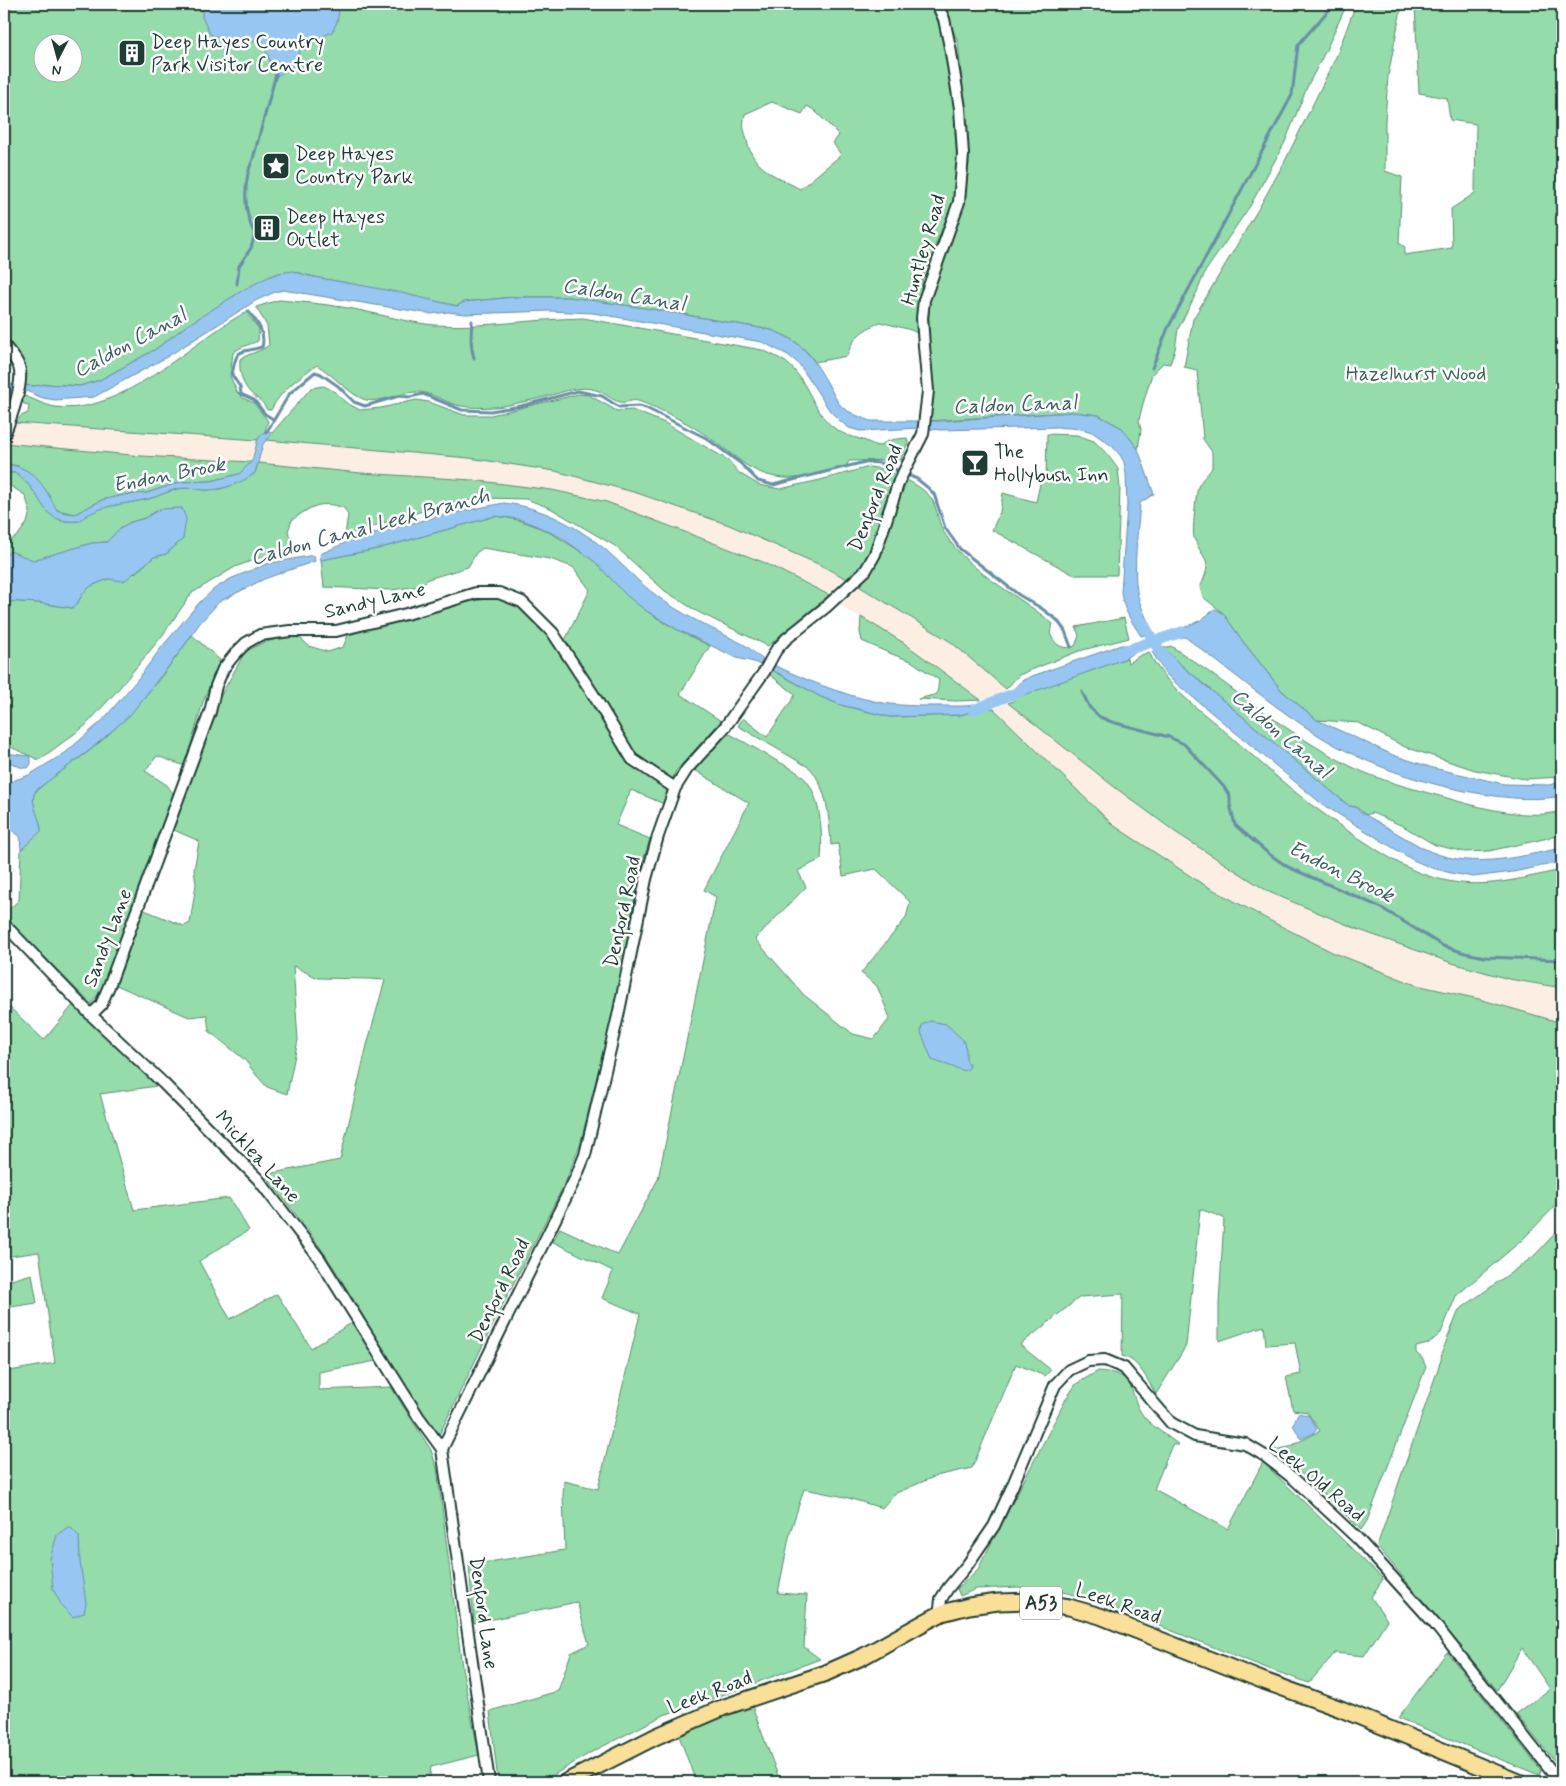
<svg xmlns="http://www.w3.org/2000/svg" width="1566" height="1786" font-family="Mynerve,sans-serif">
	<rect width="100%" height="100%" fill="#fff"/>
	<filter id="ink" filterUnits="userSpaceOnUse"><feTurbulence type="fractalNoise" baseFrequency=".02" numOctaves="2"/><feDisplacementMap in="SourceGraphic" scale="10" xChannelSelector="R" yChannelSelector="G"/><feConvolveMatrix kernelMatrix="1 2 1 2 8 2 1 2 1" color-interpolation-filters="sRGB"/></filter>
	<g filter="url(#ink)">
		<path fill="#fdeee4" d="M 4,423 L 322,444 L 469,458 L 555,471 L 637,493 L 729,525 L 818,564 L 862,587 L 951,642 L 1007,690 L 1001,695 L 981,700 L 904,643 L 849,611 L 824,592 L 763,562 L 607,502 L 552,490 L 472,480 L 361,473 L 239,461 L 142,456 L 4,443 Z
			M 1008,703 L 1117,789 L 1178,834 L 1269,892 L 1362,931 L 1452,963 L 1509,979 L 1562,988 L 1562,1023 L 1479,999 L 1416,985 L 1332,952 L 1201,883 L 1113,825 L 993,708 Z"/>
		<path fill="#94dcaa" stroke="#5a8c6f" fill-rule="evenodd" d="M 4,4 L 929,4 L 935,9 L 941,25 L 950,71 L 958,137 L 958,159 L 954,198 L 923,277 L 920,301 L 919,334 L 911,330 L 880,322 C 861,332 854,335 847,356 L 815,362 C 803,345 790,337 771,330 L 664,311 L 569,297 L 514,297 L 464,302 L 457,306 C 413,296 368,287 324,279 C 307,276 295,270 279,273 L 186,326 L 156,349 L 100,380 L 80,386 L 46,384 L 34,386 L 23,385 C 27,359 21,361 4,343 ZM 42,42 L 72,42 L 72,72 L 42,72 ZM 772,102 L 802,114 L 807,106 L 814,110 L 839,135 L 833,143 L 841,155 L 800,189 C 776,176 753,169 747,141 C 744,127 742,129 745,114 Z
			M 942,4 L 1347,4 L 1325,52 L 1308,85 L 1285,142 L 1250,206 L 1205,272 L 1197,292 L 1178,329 L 1175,349 L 1170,364 L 1163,363 L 1152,374 L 1142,407 L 1139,420 L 1141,430 L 1138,449 L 1122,428 L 1098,415 L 1072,412 L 928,421 L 934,390 L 929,334 L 929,299 L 964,202 L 969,163 L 958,42 Z
			M 1356,4 L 1402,4 L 1388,76 L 1385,121 L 1385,171 L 1402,177 L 1399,243 L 1405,247 L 1404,255 L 1452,248 L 1451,209 L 1475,193 L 1476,124 L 1450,120 L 1447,98 L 1419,93 L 1415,4 L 1562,4 L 1562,777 L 1525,779 L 1475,770 L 1405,747 L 1359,723 L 1317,720 L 1282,691 L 1244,643 L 1223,613 L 1203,597 L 1200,588 C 1214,557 1204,563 1194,538 C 1192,533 1196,493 1198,487 C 1200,481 1208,474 1212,468 L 1212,452 L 1203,439 L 1197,370 L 1184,367 L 1193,319 L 1260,206 L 1285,161 L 1336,57 Z
			M 279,300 C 302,302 325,304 348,308 C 376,313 405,322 434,325 C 484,328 533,319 583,318 L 762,350 C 773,355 786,360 794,370 C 811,389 815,416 837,430 C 846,436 855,437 866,441 C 871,443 874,446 880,446 C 888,439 896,439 907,438 L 908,442 L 901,460 L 849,461 L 847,465 C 813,479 778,486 746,465 C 728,452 712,438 693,427 C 680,419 653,406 638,401 C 632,399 626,404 620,402 C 611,400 604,392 596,390 C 579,385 564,392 548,396 C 534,400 518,403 503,406 C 489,408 464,409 451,403 C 440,399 431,393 419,392 C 405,391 376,405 363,399 C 347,392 333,375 317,365 C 299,377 281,390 271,410 L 267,410 C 262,401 261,401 254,396 C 242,386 239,373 240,359 C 250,353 260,352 269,345 L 267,326 L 256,307 Z
			M 246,312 L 259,329 L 258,341 C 249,345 241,346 233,353 L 230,376 L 237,392 L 243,398 L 254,403 L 268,421 L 265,431 L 257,440 L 15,423 L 21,416 L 28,413 L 29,405 L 24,404 L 21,397 L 24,396 C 34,399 46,406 56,407 C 121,416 192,341 246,312 Z
			M 324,386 L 337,393 L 345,402 L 360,410 L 381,408 L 416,400 L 429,402 L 464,415 L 491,415 L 579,394 L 589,395 L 617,411 L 632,410 L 665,423 L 728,460 L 739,473 L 759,485 L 780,489 L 820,480 L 869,467 L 883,469 L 896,475 L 880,516 L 871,547 L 862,565 L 847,579 L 818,564 L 729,525 L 637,493 L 555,471 L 469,458 L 266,440 L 311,388 Z
			M 1047,434 L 1077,435 L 1094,441 L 1107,454 L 1118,469 L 1120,488 L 1117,575 L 1074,575 L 992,530 L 1000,512 L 1003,493 L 1036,502 L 1041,479 L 1046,479 Z
			M 4,443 L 142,456 L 251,462 L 239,474 L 211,481 L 180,482 L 147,493 L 124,495 L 102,500 L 75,514 L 57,510 L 19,466 L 4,464 Z
			M 258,463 L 361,473 L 472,480 L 552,490 L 607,502 L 763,562 L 829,595 L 768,646 L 698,612 L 665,591 L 615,546 L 550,508 L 526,499 L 484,498 L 442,505 L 345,535 L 348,515 L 344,508 C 320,500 312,506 292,520 L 288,531 L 293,550 L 275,552 L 235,567 L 192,593 L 162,636 L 116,692 L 85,726 L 39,760 L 4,744 L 4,601 L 40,603 L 72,608 L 77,604 L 83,593 L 91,586 L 108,579 L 135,573 L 154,557 L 166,554 L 183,539 L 160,509 L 145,518 L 131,522 L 120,528 L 108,542 L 92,543 L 33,561 L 10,551 L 4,558 L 4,545 L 18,535 L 27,523 L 30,511 L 25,495 L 4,482 L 4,473 L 16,473 L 31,487 L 38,497 L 61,521 L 79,521 L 87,514 L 104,507 L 149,499 L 176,489 L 189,488 L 206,490 L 220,489 L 229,486 L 252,475 L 255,473 Z
			M 903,478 C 913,483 928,491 933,501 C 938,512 938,523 945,534 C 970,574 1018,594 1053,624 L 1050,633 C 1055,646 1063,650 1075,646 L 1079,636 L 1076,627 L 1124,618 L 1129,638 L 1079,651 L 1041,666 L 1019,675 L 1006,689 L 951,642 L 857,585 L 872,571 L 881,549 Z
			M 495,516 C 526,519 550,531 575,548 C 582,553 589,556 594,561 C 612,576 625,595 644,609 C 664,624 688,635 710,646 L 680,694 L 721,721 L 676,771 L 672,780 L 643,764 L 632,752 L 564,642 L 590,590 L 573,567 L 550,559 L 483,548 L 476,553 L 468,567 L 428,579 L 421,586 L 391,590 L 324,587 L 321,560 L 377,549 Z
			M 500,597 L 520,605 L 538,623 L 562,651 L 610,731 L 668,787 L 664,804 L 631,790 L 616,825 L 650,839 L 639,874 L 615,1005 L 580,1145 L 566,1181 L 505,1300 L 439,1435 C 398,1382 368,1321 332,1265 C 312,1234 288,1205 266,1176 L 273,1173 L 340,1160 L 367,1045 L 385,980 L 369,979 L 318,978 L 293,966 L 298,1040 L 287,1094 L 267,1087 L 257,1076 L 245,1060 L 209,1031 L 207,1015 L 189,1017 L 114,984 L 142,909 L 184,926 L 190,923 L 196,884 L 194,870 L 199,841 L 169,828 L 209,732 L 220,697 L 245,652 L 262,643 L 290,636 L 300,638 L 309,646 L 328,652 L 343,647 L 348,635 L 448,605 Z
			M 861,617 L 904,643 L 981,700 L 956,701 L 918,699 L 937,694 L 939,680 L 911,661 L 889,653 L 862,641 L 860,632 Z
			M 192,635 L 220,660 L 203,702 L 185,766 L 157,756 L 145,771 L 167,785 L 175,796 L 108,981 L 91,1004 L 7,919 L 6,912 L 19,900 L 21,850 L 41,830 C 40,819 30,805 34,794 C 36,788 80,758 88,752 C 128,721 163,676 192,635 Z
			M 1171,646 C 1231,685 1285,733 1350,766 C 1382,782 1419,790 1454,800 C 1485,809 1531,820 1562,811 L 1562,835 L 1489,851 L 1465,852 L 1435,845 L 1403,826 L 1372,813 L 1366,815 L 1356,807 L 1349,806 L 1181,665 L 1164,648 Z
			M 1149,652 C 1165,686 1200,710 1228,734 C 1259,761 1290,790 1324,814 C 1337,824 1351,833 1365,842 C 1389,858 1414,874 1443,880 C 1485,890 1521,878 1562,870 L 1562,988 L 1509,979 L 1452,963 L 1362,931 L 1269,892 L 1178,834 L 1117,789 L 1008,703 L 1014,701 L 1012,698 L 1127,658 L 1128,663 L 1139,656 Z
			M 772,670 L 821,697 L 841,705 L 890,717 L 960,715 L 988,707 L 990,709 L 993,708 L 1113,825 L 1201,883 L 1269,920 L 1332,952 L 1416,985 L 1479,999 L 1562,1023 L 1562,1199 L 1522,1240 L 1456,1296 L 1441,1333 L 1428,1344 L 1416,1347 L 1416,1353 L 1422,1358 L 1426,1367 L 1367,1521 L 1361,1530 L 1318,1488 L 1278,1454 L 1269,1451 L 1289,1447 L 1320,1431 L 1307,1412 L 1293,1410 L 1286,1377 L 1301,1374 L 1295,1343 L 1266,1345 L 1264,1326 L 1219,1341 L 1219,1304 L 1224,1218 L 1200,1209 L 1186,1346 L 1156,1394 C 1147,1380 1139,1360 1122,1356 L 1123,1294 L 1080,1297 L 1020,1345 L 1051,1370 L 1045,1376 L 1016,1364 L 972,1468 L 936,1476 L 894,1494 L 882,1508 L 845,1497 L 804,1489 L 790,1533 L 778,1593 L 807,1595 L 804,1647 L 820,1659 L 734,1691 L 664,1715 L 590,1753 L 542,1782 L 498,1782 L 490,1711 L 558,1691 L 571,1653 L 589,1644 L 577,1602 L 474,1623 L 469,1565 L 565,1550 L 563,1495 L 564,1481 L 598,1489 L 640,1314 L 602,1298 L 613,1271 L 553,1242 L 560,1228 L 618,1255 L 658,1179 L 716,897 L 704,890 L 749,803 L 693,769 L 727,735 L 730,734 C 746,743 762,752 777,761 C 787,766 799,772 806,780 C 821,797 823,838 821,859 L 798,871 L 806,887 L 755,939 L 804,995 L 853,1034 L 874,1039 L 890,1018 L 877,986 L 861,973 L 906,918 L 910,902 L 876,869 L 843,876 L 838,844 L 831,845 C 829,818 828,790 810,768 L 738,726 L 743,718 L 767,737 L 794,697 L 795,694 L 770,675 Z
			M 4,1002 L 44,1040 L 73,1005 L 157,1086 L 100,1094 L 134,1210 L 229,1198 L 249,1230 L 199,1261 L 230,1319 L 277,1294 L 311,1348 L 353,1322 L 376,1361 L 319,1372 L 319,1390 L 391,1387 L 431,1450 L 437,1468 L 462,1667 L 479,1755 L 431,1767 L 429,1782 L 4,1782 L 4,1372 L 55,1363 L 39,1252 L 4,1257 Z
			M 1562,1226 L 1562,1770 L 1516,1714 L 1550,1689 L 1522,1648 L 1497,1690 L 1377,1546 L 1441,1360 L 1442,1352 L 1459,1310 L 1534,1256 Z
			M 32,1274 L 37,1303 L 4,1308 L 4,1282 Z
			M 1098,1371 C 1141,1373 1126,1395 1145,1418 C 1154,1428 1168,1436 1179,1445 L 1172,1445 L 1154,1489 L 1228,1529 L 1263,1462 L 1383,1579 L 1371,1597 L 1387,1620 L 1364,1656 L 1335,1653 L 1309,1683 L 1269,1669 L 1091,1599 L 1054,1590 L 1018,1587 L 976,1589 L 960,1596 L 957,1589 L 978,1569 L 1066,1399 L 1076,1384 Z
			M 1447,1652 L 1541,1770 L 1539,1775 L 1398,1718 Z
			M 752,1706 L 778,1776 L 762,1782 L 696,1782 L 678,1733 Z"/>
		<path fill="#98c6f3" stroke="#688fa7" d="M 203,4 L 340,4 L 337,22 L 332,32 L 312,41 L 305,50 L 300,49 L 297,64 L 275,77 L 263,41 L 231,43 L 210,34 L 202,17 Z
			M 293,271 L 309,276 L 397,292 L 457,306 L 464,302 L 514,297 L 569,297 L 664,311 L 771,330 C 802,341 812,356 828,384 C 832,391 836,401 842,407 C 850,413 860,417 870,421 L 939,421 L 1072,412 L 1098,415 L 1122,428 L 1138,449 L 1154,494 L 1140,503 C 1138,530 1133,566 1137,592 C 1140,606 1147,619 1153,632 L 1141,636 C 1131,621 1123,609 1121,592 L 1127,505 L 1126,474 L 1124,462 L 1120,455 L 1112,446 L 1092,432 L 1082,429 L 1057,427 L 941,430 L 920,428 L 860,431 L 849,428 L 840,421 L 830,411 L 799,364 L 788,355 L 762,342 L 593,313 L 550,311 L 465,314 L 448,312 L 431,314 L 283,290 L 275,292 L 257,300 L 165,358 L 94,397 L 55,400 L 43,398 L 26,391 L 4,391 L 4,384 L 34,386 L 46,384 L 80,386 L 100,380 L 156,349 L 186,326 L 245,289 L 268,277 L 279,273 Z
			M 265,431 L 273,433 L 263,444 L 255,473 C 242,483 221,491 204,490 C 195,489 187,487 177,489 C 167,491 158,497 148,499 C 123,505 100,504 79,521 C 42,524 46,502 25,481 C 23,479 19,474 16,473 C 13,472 7,473 4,473 L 4,464 C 34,466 44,486 57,510 L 62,512 L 75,514 L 102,500 L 124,495 L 147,493 L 180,482 L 211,481 L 239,474 L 252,461 L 258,439 Z
			M 504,503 C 542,507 577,526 606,550 C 623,565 639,583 657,596 C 682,615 715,630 743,644 C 751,648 756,656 764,660 C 800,678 839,694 878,702 C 898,706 918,706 939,706 C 954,706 970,707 984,703 L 988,707 L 960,715 L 890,717 L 841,705 L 821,697 L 780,674 L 754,662 L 737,658 L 678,630 L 645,610 L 626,595 L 594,561 L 562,538 L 535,525 L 518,519 L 495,516 L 377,549 L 321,560 L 320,554 L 354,539 L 438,516 Z
			M 182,508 L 186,519 L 183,539 L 166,554 L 154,557 L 124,581 L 108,579 L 91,586 L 83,593 L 77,604 L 72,608 L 40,603 L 4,601 L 4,558 L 10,551 L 33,560 L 92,543 L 107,542 L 120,528 L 131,522 L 145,518 L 160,509 Z
			M 314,555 L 315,561 L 264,579 L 219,602 L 200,623 L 176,657 L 130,715 L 90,750 L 36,790 C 28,803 41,817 41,831 L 21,850 L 20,836 L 4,825 L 4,784 L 29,775 L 65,753 L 102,721 L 137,680 L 161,648 L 198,604 L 214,589 L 230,579 L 266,564 Z
			M 1215,609 L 1223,613 L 1244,643 L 1282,691 L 1317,720 L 1393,755 L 1433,768 L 1504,784 L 1550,785 L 1562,781 L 1562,796 C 1529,802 1498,797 1465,791 C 1410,780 1357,761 1310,730 C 1267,702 1227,668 1185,637 L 1169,640 L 1167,635 L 1201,620 Z
			M 1121,645 L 1136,645 L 1138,650 L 1124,659 L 1024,695 L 1012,698 L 1009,693 L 1023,680 L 1032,676 Z
			M 1164,648 L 1181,665 L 1349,806 L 1356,807 L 1360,812 C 1381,823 1402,837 1423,848 C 1468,871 1517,857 1562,848 L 1562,862 L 1513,872 L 1473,877 L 1451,873 L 1432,868 L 1413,860 L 1322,804 L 1172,680 L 1165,673 L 1152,652 Z
			M 4,753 L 29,756 C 32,761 32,764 28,768 C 19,769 12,762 4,760 Z
			M 930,1021 L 946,1024 L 963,1040 L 966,1049 L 966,1059 L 970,1067 L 965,1071 L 932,1060 L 921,1032 L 922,1025 Z
			M 1298,1413 L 1308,1415 L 1317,1429 L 1314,1433 L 1301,1439 L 1293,1425 Z
			M 69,1526 L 79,1536 L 80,1562 L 86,1603 L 84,1613 L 73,1617 L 62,1606 L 53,1589 L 50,1559 L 57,1535 Z"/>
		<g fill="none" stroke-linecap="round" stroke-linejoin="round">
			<path stroke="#688fa7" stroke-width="3" d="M 237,284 L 239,266 L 251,248 L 255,234 C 243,213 243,181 253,159 L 276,74
				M 248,311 C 257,322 266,332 262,347 C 237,354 237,347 232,375 L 240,387 L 241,394 L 254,400 L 265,414 L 273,419
				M 472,321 C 471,334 470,346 474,358
				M 1152,368 L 1168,328 L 1292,95 L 1298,45 L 1334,4
				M 266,433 L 290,393 L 315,372 L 321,374 L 338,386 L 354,402 L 365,406 L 399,396 L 410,397 L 423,394 L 462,410 L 491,411 L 521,406 L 578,391 L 602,396 L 619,407 L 639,406 L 646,408 L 706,438 L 740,463 L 758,481 L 773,485 L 865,462 L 880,463 L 917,479 L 927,487 L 934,494 L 945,528 L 960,549 L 1019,595 L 1041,608 L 1057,620 L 1065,631 L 1071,647
				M 1082,692 L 1090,708 L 1100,717 L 1112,722 L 1169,737 L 1184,744 L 1224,787 L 1230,797 L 1230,804 L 1235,825 L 1269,854 L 1288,867 L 1380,907 L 1443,946 L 1465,953 L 1485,957 L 1562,960"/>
			<path stroke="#98c6f3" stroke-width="11" d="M 1141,620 L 1159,650 L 1169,661
				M 1124,651 L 1182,632
				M 973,710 L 1023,690"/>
			<defs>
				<path id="minor" d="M 4,345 C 9,352 19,361 20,371 C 22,390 11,418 4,435
					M 4,924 L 91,1015 L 163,1083 L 258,1179 L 319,1258 L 418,1416 L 442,1449 L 489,1782
					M 91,1015 L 101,1005 L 109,986 L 210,712 L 216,686 L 223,669 L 235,654 L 246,643 L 260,635 L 290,631 L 336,631 L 410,613 L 476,593 L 499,593 L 522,602 L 553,633 L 593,694 L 632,759 L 675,788
					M 442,1449 L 576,1177 L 585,1155 L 618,1016 L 646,879 L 658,836 L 675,788 L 687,769 L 725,727 L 764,672 L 776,650 L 786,639 L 826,607 L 866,570 L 875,554 L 899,481 L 923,434 L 928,391 L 924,346 L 922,318 L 924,300 L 959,202 L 963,155 L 960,108 L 950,47 L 944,19 L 937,4
					M 942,1613 L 940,1608 L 941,1599 L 948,1588 L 968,1564 L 994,1526 L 1012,1487 L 1055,1385 L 1069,1370 L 1088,1361 L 1105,1360 L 1124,1368 L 1171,1423 L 1195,1436 L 1245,1444 L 1265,1456 L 1294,1479 L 1358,1539 L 1433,1622 L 1554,1774 L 1557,1782"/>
				<path id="highway" d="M 566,1782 L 657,1736 L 722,1708 L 826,1673 L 862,1657 L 925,1622 L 942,1613 L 969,1606 L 998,1602 L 1031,1601 L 1069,1607 L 1100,1616 L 1264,1681 L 1341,1709 L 1518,1782"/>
			</defs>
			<use href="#minor" stroke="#1f3d34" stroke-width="14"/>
			<use href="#highway" stroke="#1f3d34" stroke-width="19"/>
			<use href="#minor" stroke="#fff" stroke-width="10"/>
			<use href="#highway" stroke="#fadf96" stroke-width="15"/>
		</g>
	</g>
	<defs>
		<symbol id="building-square" viewBox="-11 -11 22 22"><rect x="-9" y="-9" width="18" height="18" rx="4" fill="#1f3d34" stroke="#fff"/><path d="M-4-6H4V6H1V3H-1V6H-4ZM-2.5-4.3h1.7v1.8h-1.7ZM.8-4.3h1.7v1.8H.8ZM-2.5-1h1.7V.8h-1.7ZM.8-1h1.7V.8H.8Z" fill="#fff"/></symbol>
		<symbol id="sight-square" viewBox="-11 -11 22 22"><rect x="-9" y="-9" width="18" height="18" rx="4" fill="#1f3d34" stroke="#fff"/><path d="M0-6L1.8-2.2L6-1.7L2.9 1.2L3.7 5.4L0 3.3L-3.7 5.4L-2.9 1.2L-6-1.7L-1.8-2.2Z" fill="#fff"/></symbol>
		<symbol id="bar-square" viewBox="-11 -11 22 22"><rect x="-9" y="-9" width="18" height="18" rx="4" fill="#1f3d34" stroke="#fff"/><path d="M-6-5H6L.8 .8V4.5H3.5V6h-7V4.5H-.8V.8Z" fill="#fff"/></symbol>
	</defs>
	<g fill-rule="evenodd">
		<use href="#building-square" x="116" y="37" width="32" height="32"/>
		<use href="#sight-square" x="260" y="150" width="32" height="32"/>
		<use href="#building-square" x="251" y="212" width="32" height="32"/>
		<use href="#bar-square" x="959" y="447" width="32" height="32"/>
	</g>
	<g text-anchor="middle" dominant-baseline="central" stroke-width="5" stroke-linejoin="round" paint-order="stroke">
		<rect fill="#fff" stroke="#627771" stroke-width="1" x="1020" y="1586.5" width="42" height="33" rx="4"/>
		<g font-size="19" font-weight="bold" fill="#1f3d34">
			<text x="1041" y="1603">A53</text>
		</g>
		<g font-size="20" fill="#1f3d34" stroke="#fff" text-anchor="start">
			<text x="151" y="42">Deep Hayes Country<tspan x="151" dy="23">Park Visitor Centre</tspan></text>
			<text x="295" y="154">Deep Hayes<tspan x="295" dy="23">Country Park</tspan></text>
			<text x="286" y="217">Deep Hayes<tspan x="286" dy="23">Outlet</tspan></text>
			<text x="994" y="452">The<tspan x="994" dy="23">Hollybush Inn</tspan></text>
		</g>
		<g font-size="20" fill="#1f3d34" stroke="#fff">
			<text transform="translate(924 250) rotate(-74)">Huntley Road</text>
			<text transform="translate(876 498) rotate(-68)">Denford Road</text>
			<text transform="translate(375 601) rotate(-13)">Sandy Lane</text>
			<text transform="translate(623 912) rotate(-78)">Denford Road</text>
			<text transform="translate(108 938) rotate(-69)">Sandy Lane</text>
			<text transform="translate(257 1157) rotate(48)">Micklea Lane</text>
			<text transform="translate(500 1291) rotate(-64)">Denford Road</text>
			<text transform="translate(1316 1480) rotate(40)">Leek Old Road</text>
			<text transform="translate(1118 1604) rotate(19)">Leek Road</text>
			<text transform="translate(483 1613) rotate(82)">Denford Lane</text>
			<text transform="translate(710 1693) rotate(-21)">Leek Road</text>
		</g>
		<g font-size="20" fill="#3c6552" stroke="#fff">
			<text x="1416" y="374">Hazelhurst Wood</text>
		</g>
		<g font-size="21" font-style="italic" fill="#3d5f64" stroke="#fff">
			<text transform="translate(624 295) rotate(9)">Caldon Canal</text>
			<text transform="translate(130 343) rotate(-28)">Caldon Canal</text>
			<text transform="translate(1015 405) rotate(-2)">Caldon Canal</text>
			<text transform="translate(169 475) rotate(-11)">Endon Brook</text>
			<text transform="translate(370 527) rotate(-15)">Caldon Canal Leek Branch</text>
			<text transform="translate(1281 734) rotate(41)">Caldon Canal</text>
			<text transform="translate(1341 872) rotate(26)">Endon Brook</text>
		</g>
	</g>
	<rect width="1566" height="1786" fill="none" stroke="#fff" stroke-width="20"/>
	<rect x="10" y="10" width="1546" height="1766" fill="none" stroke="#1f3d34" stroke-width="2" filter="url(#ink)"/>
	<g transform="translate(58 58) rotate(186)"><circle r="24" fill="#ffffff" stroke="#a5b1ae"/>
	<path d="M0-4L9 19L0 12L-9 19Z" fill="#1f3d34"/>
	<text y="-8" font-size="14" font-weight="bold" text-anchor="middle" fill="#1f3d34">N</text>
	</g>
</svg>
